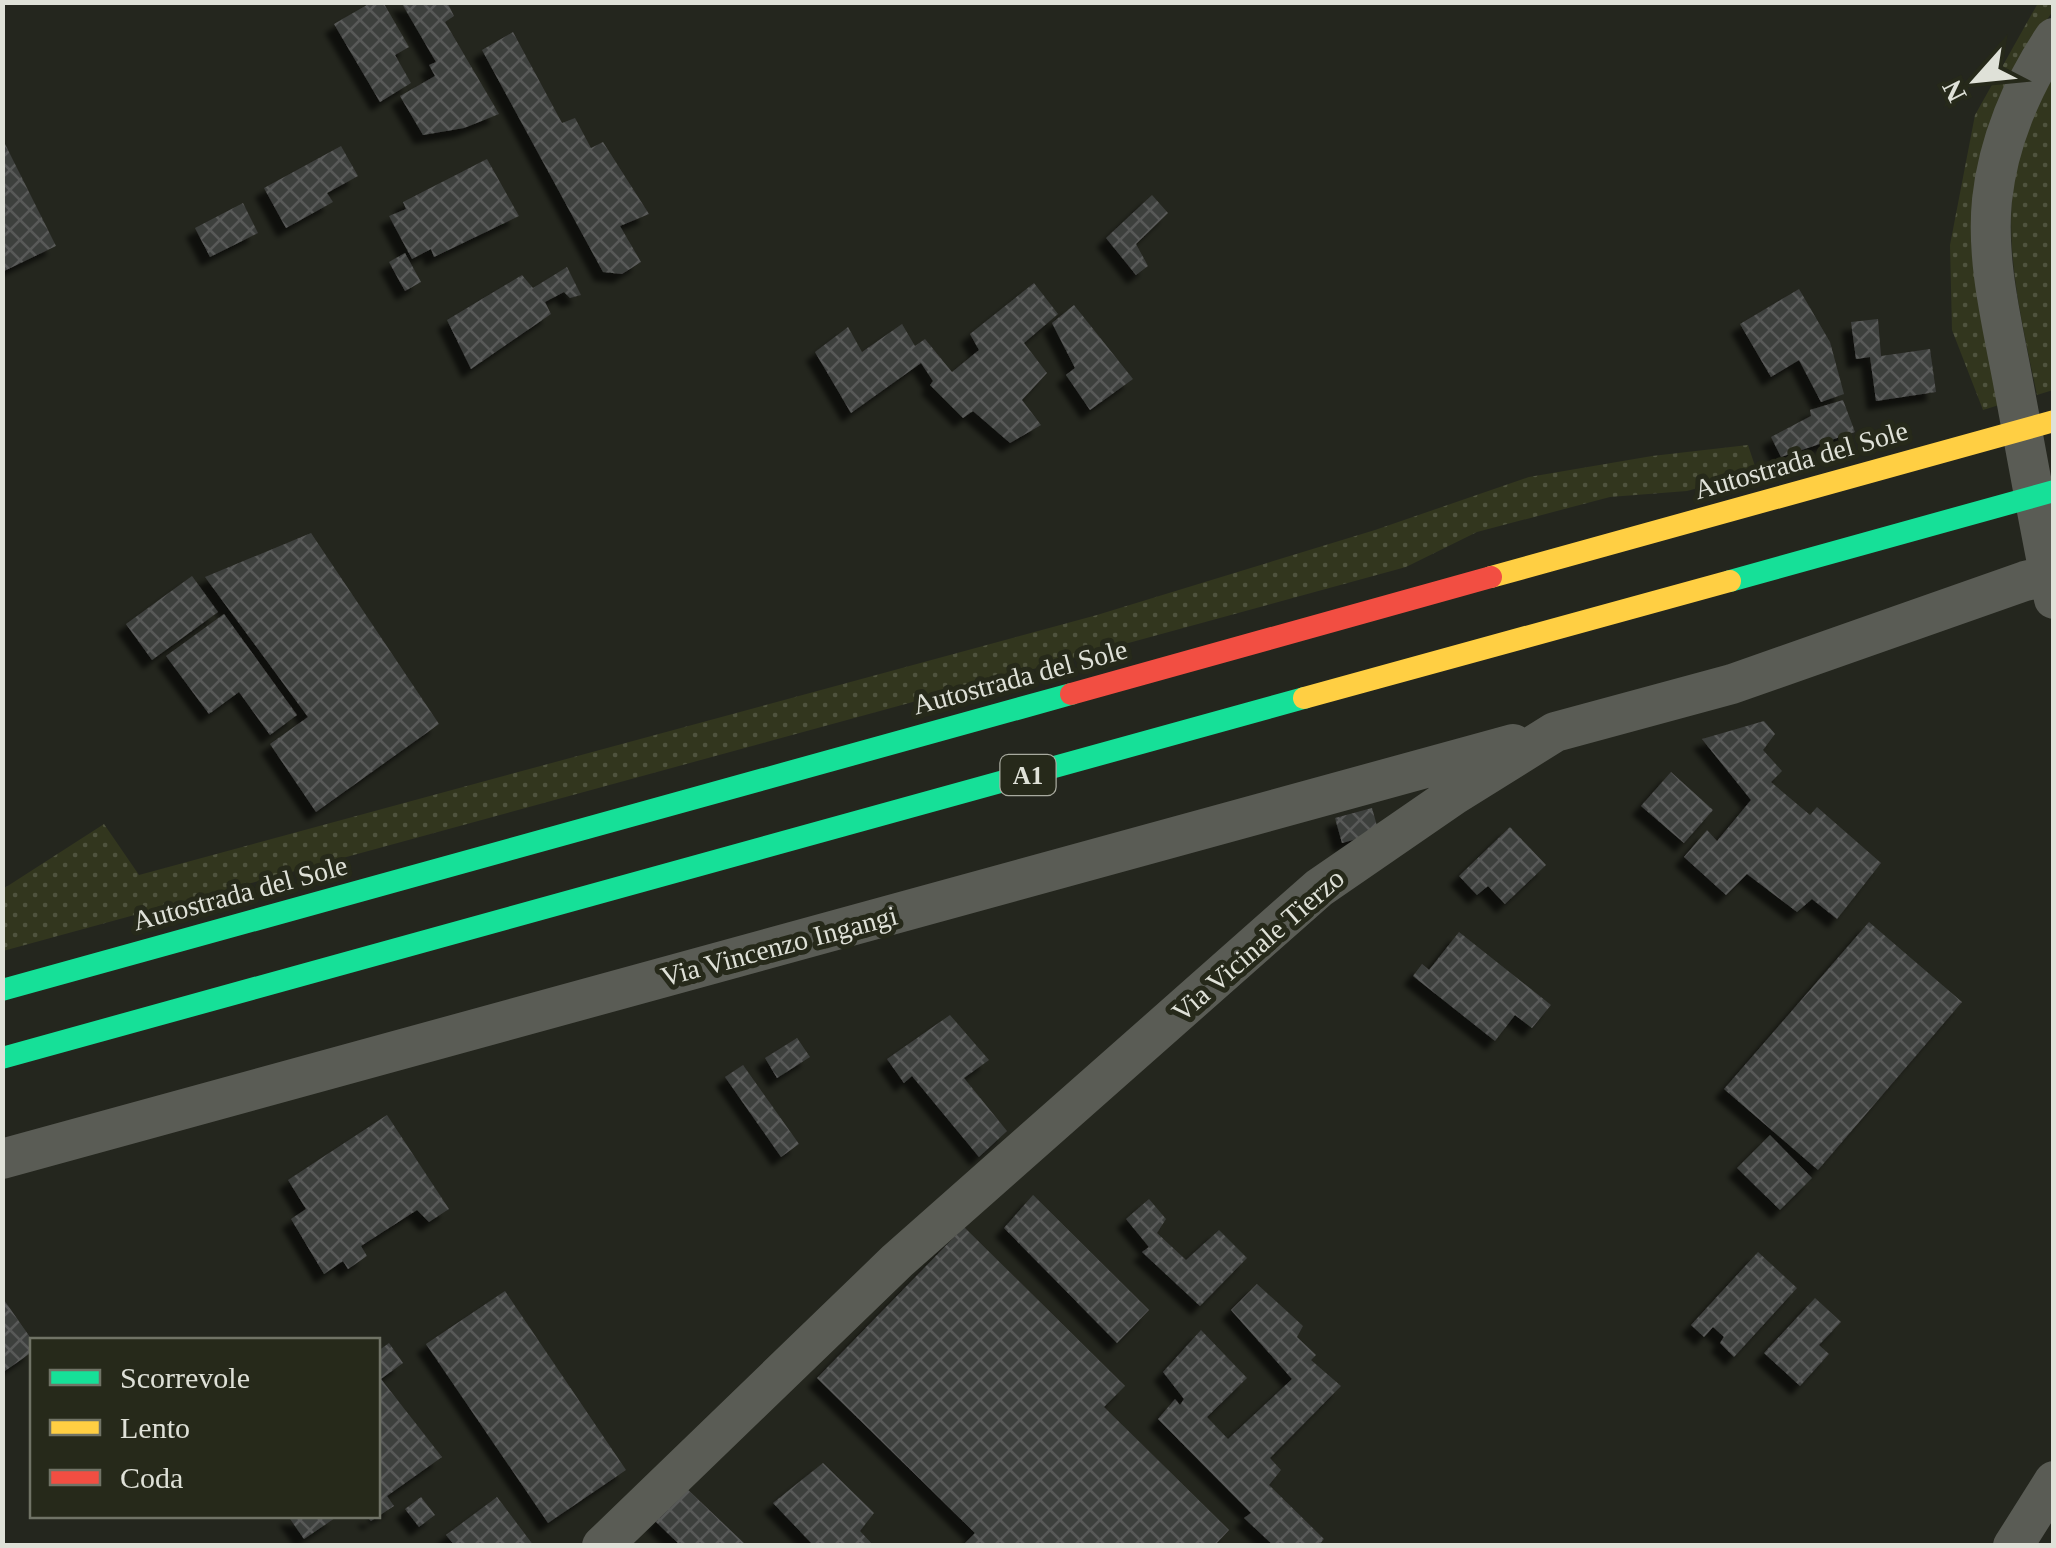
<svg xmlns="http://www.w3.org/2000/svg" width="2056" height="1548" font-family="Georgia,serif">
	<defs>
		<pattern id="grass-dots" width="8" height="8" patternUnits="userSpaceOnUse" patternTransform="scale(2.5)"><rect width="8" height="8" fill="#32361e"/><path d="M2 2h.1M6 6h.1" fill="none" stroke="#4f533e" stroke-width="1.8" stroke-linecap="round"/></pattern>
		<pattern id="building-cross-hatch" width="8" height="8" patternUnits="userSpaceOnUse" patternTransform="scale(2.5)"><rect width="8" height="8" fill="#3e3f3e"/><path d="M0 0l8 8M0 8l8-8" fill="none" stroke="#595a59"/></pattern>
		<filter id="shadow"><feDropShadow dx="-9" dy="9" stdDeviation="2.5" flood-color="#0009"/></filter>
	</defs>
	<rect width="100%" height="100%" fill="#24261e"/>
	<path fill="url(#grass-dots)" d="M 2038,3 L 2053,3 L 2053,11 L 2023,54 L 1992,121 L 1999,405 L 1983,410 L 1952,330 L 1950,245 L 1975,115 Z
		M 2053,76 L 2053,390 L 2037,395 C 2014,284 1986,180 2053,76 Z
		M 1748,445 L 1757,472 L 1687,491 L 1610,497 L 1477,532 L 1406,567 L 3,951 L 3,889 L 104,824 L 139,875 L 1097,615 L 1375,530 L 1529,477 L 1652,456 Z"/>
	<path fill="url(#building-cross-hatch)" filter="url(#shadow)" d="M 372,2 L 383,2 L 409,47 L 395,55 L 411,83 L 380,102 L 334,24 Z
		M 401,2 L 447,2 L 454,16 L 445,22 L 499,114 L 464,128 L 423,135 L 400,96 L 435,76 L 429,65 L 436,62 Z
		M 513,32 L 562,123 L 575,118 L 591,148 L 603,142 L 649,214 L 620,226 L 641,262 L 622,274 L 603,272 L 482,50 Z
		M 2,138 L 56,246 L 2,272 Z
		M 341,146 L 358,176 L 327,193 L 333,202 L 286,228 L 264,188 Z
		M 487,159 L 519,216 L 434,257 L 431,249 L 412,259 L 389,216 L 406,209 L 403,202 Z
		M 1152,195 L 1168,213 L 1136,244 L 1148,266 L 1136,275 L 1106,238 Z
		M 243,203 L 258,233 L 210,257 L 195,228 Z
		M 405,253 L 421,282 L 405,291 L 389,262 Z
		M 567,267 L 581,295 L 570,298 L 564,292 L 545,302 L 551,314 L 471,369 L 447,320 L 522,275 L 533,288 Z
		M 1034,283 L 1058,314 L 1024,343 L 1047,373 L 1022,400 L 1041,425 L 1010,443 L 973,411 L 963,418 L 930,385 L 933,381 L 921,363 L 851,413 L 815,352 L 848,327 L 862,352 L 902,324 L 915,346 L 925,339 L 952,372 L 979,350 L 970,334 Z
		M 1799,289 L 1830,342 L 1844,394 L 1821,402 L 1799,360 L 1771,377 L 1740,324 Z
		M 1074,305 L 1133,379 L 1090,410 L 1066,375 L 1075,368 L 1052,323 Z
		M 1878,319 L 1881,356 L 1930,349 L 1936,392 L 1876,401 L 1870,357 L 1856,359 L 1851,322 Z
		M 1843,400 L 1855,432 L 1781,457 L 1771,437 L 1811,416 L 1810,410 Z
		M 311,533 L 439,724 L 316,812 L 270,744 L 308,717 L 205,577 Z
		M 192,576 L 218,612 L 152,660 L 126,624 Z
		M 224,614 L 297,715 L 270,735 L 239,692 L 209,714 L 166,656 Z
		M 1764,721 L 1775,734 L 1763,750 L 1782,771 L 1771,782 L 1810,815 L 1817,807 L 1881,863 L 1837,919 L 1812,899 L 1797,912 L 1747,874 L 1726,895 L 1684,857 L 1707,830 L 1717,841 L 1751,800 L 1702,739 Z
		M 1671,772 L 1713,810 L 1684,843 L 1641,806 Z
		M 1372,808 L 1379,833 L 1342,843 L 1335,818 Z
		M 1510,827 L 1546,865 L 1505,904 L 1488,886 L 1477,895 L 1459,876 Z
		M 1869,922 L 1962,1002 L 1818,1170 L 1724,1089 Z
		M 1459,932 L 1551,1005 L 1532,1028 L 1515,1015 L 1495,1041 L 1413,976 L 1422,964 L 1429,970 Z
		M 950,1015 L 989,1060 L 964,1078 L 1007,1131 L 979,1157 L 912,1076 L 904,1083 L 887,1059 Z
		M 797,1038 L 810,1057 L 777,1078 L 765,1058 Z
		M 743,1065 L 799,1144 L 781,1157 L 725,1077 Z
		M 387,1115 L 449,1209 L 429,1222 L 417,1210 L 361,1246 L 367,1256 L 348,1269 L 343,1261 L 324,1274 L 291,1219 L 306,1209 L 288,1180 Z
		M 1770,1135 L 1812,1178 L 1780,1210 L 1737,1168 Z
		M 1033,1195 L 1149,1310 L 1117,1343 L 1004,1228 Z
		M 1149,1199 L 1166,1219 L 1157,1233 L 1186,1260 L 1219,1230 L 1247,1258 L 1200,1306 L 1142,1252 L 1149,1247 L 1126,1219 Z
		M 964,1227 L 1125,1386 L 1104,1407 L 1229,1530 L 1214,1546 L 962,1546 L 975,1533 L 817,1378 Z
		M 1758,1252 L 1797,1288 L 1734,1357 L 1720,1343 L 1724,1337 L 1713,1327 L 1704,1337 L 1691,1325 Z
		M 1257,1284 L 1303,1326 L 1297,1337 L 1316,1355 L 1311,1360 L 1341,1386 L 1270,1458 L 1281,1470 L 1269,1485 L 1324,1539 L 1318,1546 L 1274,1546 L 1244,1518 L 1251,1513 L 1158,1419 L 1175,1399 L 1180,1405 L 1184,1399 L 1163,1372 L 1201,1330 L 1247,1378 L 1207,1417 L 1228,1439 L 1292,1379 L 1231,1310 Z
		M 505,1291 L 626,1470 L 548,1523 L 426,1344 Z
		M 2,1297 L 32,1340 L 32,1352 L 2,1373 Z
		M 1815,1298 L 1841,1322 L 1819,1345 L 1829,1354 L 1800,1386 L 1764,1353 Z
		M 389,1343 L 403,1363 L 381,1379 L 442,1457 L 387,1496 L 394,1506 L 371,1521 L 366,1516 L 378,1516 L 378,1351 Z
		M 823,1463 L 874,1513 L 860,1531 L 874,1546 L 814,1546 L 773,1503 Z
		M 684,1486 L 747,1546 L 681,1546 L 655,1521 Z
		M 421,1497 L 435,1515 L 419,1527 L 405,1509 Z
		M 497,1497 L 534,1546 L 455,1546 L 446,1535 Z
		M 288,1516 L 338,1516 L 304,1539 Z"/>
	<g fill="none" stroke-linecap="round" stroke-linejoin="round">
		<path stroke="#5a5c55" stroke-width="40" d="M 2054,38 C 2022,85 1998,143 1992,200 C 1986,260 2002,323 2013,382 C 2026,454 2040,527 2054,599
			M 2,1159 L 1513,744
			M 602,1546 L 897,1261 L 1319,888 L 1454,795 L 1555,732 L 1732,684 L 2025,581 L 2054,574
			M 2013,1546 L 2054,1481"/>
		<path stroke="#16e098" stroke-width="22" d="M 1730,581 L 2054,491
			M 2,990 L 1071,694
			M 2,1058 L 1304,698"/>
		<path stroke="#ffcf43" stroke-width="22" d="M 1491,577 L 2054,421
			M 1304,698 L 1730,581"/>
		<path stroke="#f24e42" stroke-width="22" d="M 1071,694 L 1491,577"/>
	</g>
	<g text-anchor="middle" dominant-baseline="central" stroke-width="10" stroke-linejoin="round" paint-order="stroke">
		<rect fill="#26291a" stroke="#a8aa9f" stroke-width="2.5" x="1000.5" y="755" width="55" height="40" rx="8"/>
		<g font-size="25" font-weight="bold" fill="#dfe1d8">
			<text x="1028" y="775">A1</text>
		</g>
		<g font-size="28" fill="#dfe1d8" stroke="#26291a">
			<text transform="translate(1801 460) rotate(-16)">Autostrada del Sole</text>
			<text transform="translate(1020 677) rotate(-15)">Autostrada del Sole</text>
			<text transform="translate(240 893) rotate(-15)">Autostrada del Sole</text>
			<text transform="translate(1258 945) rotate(-41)">Via Vicinale Tierzo</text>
			<text transform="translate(779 946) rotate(-15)">Via Vincenzo Ingangi</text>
		</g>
	</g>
	<rect width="2056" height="1548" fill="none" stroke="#dfe1d8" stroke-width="10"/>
	<rect x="30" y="1338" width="350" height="180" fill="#26291a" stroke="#707366" stroke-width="2.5"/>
	<rect x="50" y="1370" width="50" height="15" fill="#16e098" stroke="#707366" stroke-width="2.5"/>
	<text x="120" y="1388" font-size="30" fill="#dfe1d8">Scorrevole</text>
	<rect x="50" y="1420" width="50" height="15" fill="#ffcf43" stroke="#707366" stroke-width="2.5"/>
	<text x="120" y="1438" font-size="30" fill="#dfe1d8">Lento</text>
	<rect x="50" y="1470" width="50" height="15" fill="#f24e42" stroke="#707366" stroke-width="2.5"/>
	<text x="120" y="1488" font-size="30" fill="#dfe1d8">Coda</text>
	<g transform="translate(1976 80) rotate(243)" stroke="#26291a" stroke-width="8" paint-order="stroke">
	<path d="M0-8L18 38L0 25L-18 38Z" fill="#dfe1d8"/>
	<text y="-15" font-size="28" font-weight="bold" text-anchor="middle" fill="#dfe1d8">N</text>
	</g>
</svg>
